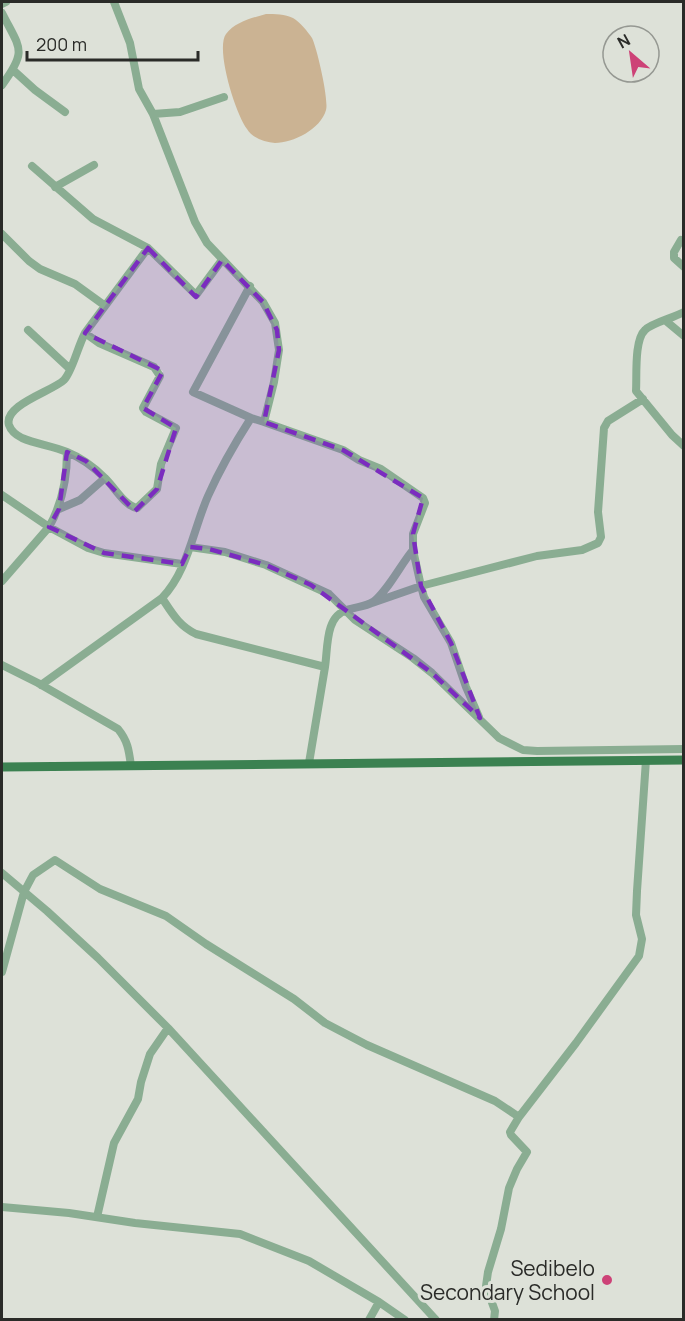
<svg xmlns="http://www.w3.org/2000/svg" width="685" height="1321" font-family="Manrope,sans-serif">
	<rect width="100%" height="100%" fill="#dde1d8"/>
	<path fill="#cbb393" d="M 266,14 C 275,14 285,14 293,18 C 300,22 308,32 312,38 C 317,48 329,100 326,110 C 321,129 293,143 275,143 C 265,142 252,138 247,129 C 236,115 215,49 226,34 C 235,22 252,18 266,14 Z"/>
	<g fill="none" stroke-linecap="round" stroke-linejoin="round">
		<path stroke="#8aad92" stroke-width="8" d="M 114,2 L 130,43 L 139,89 L 153,114 L 195,222 L 207,243 L 263,302 L 275,323 L 279,350 L 274,382 L 264,422 L 251,418 C 235,443 220,469 208,496 C 193,530 188,571 162,598 C 172,613 179,626 196,634 L 325,667 L 309,763
			M 2,4 L 6,2
			M 2,13 C 20,49 28,50 2,85
			M 13,70 L 35,90 L 65,112
			M 153,114 L 180,112 L 224,97
			M 32,166 L 93,219 L 148,248 L 196,295 L 222,260
			M 55,187 L 94,165
			M 2,234 L 29,261 L 40,269 L 75,284 L 104,305
			M 681,240 L 674,252 L 674,258 L 684,267
			M 250,286 L 193,392 L 251,418
			M 684,312 C 673,318 652,323 645,330 C 634,340 637,376 636,391 L 672,435 L 684,446
			M 666,321 L 684,336
			M 28,330 L 70,369
			M 264,422 L 343,450 L 359,460 L 381,469 L 423,498 L 425,503 L 413,534 L 413,550 L 421,586 L 424,597 L 451,643 L 466,687 L 479,717
			M 67,452 C 82,458 94,467 106,479 C 115,488 125,506 137,508 L 157,489 L 161,464 L 176,428 L 146,412 L 143,408 L 160,376 L 154,367 L 99,343 L 85,333
			M 2,495 L 49,527 C 62,504 67,479 67,452 C 52,446 36,444 22,438 C 16,435 11,431 9,425 C 3,405 53,391 64,380 C 72,372 78,346 85,333 L 148,248
			M 59,509 L 80,500 L 105,478
			M 190,547 L 225,552 L 266,565 L 329,594 L 355,620 L 413,658 L 432,673 L 499,738 L 523,750 L 537,751 L 684,749
			M 2,581 L 49,527 L 88,548 L 104,553 L 182,564
			M 372,603 L 421,586 L 537,556 L 582,550 L 598,543 L 601,537 L 598,512 L 604,428 L 608,421 L 643,399
			M 2,665 L 38,683 L 118,729 C 128,741 129,751 131,766
			M 325,667 C 328,648 325,616 347,610 C 355,607 365,607 373,602 C 387,592 401,564 413,550
			M 41,685 L 162,598
			M 2,873 L 47,911 L 98,958 L 168,1028 L 436,1320
			M 2,972 L 24,892 L 33,875 L 55,860 L 100,889 L 166,916 L 206,944 L 294,999 L 325,1023 L 367,1045 L 495,1101 L 519,1117 L 510,1132 L 511,1135 L 527,1152 L 517,1169 L 509,1188 L 501,1229 L 488,1272 L 486,1286 L 495,1311 L 494,1320
			M 519,1117 L 576,1043 L 639,956 L 642,939 L 636,915 L 637,891 L 646,760
			M 2,1207 L 69,1213 L 135,1223 L 240,1234 L 309,1261 L 379,1302 L 405,1320
			M 97,1217 L 114,1143 L 138,1099 L 141,1082 L 150,1054 L 168,1028
			M 369,1320 L 379,1302"/>
		<path stroke="#3b8151" stroke-width="9" d="M 2,767 L 684,760"/>
	</g>
	<path fill="#7b2cbf" fill-opacity="0.2" stroke="#7b2cbf" stroke-width="4.5" stroke-dasharray="12 8" stroke-linejoin="round" d="M 148,248 L 196,297 L 222,260 L 263,302 L 277,330 L 279,350 L 264,422 L 343,450 L 423,498 L 413,534 L 421,586 L 451,643 L 480,718 L 432,673 L 311,585 L 266,565 L 209,549 L 190,547 L 182,564 L 104,553 L 49,527 L 59,509 L 67,452 L 86,461 L 135,511 L 157,489 L 176,428 L 143,408 L 163,371 L 85,333 Z"/>
	<circle fill="#cd4277" stroke="#dde1d8" stroke-width="2" cx="607" cy="1280" r="6"/>
	<g text-anchor="middle" dominant-baseline="central" stroke-width="6" stroke-linejoin="round" paint-order="stroke">
		<g font-size="21" fill="#2a2b28" stroke="#dde1d8" text-anchor="end">
			<text x="595" y="1268">Sedibelo<tspan x="595" dy="24">Secondary School</tspan></text>
		</g>
	</g>
	<rect width="685" height="1321" fill="none" stroke="#2a2b28" stroke-width="6"/>
	<g transform="translate(631 54) rotate(331)"><circle r="28" fill="#dde1d8" stroke="#959892" stroke-width="1.5"/>
	<path d="M0-4.5L10 22L0 15L-10 22Z" fill="#cd4277"/>
	<text y="-9" font-size="16" font-weight="bold" text-anchor="middle" fill="#2a2b28">N</text>
	</g>
	<path d="M27 51v9h171v-9" fill="none" stroke="#2a2b28" stroke-width="3"/>
	<text x="36" y="51" font-size="18" fill="#2a2b28" stroke="#dde1d8" stroke-width="4.5" paint-order="stroke">200 m</text>
</svg>
